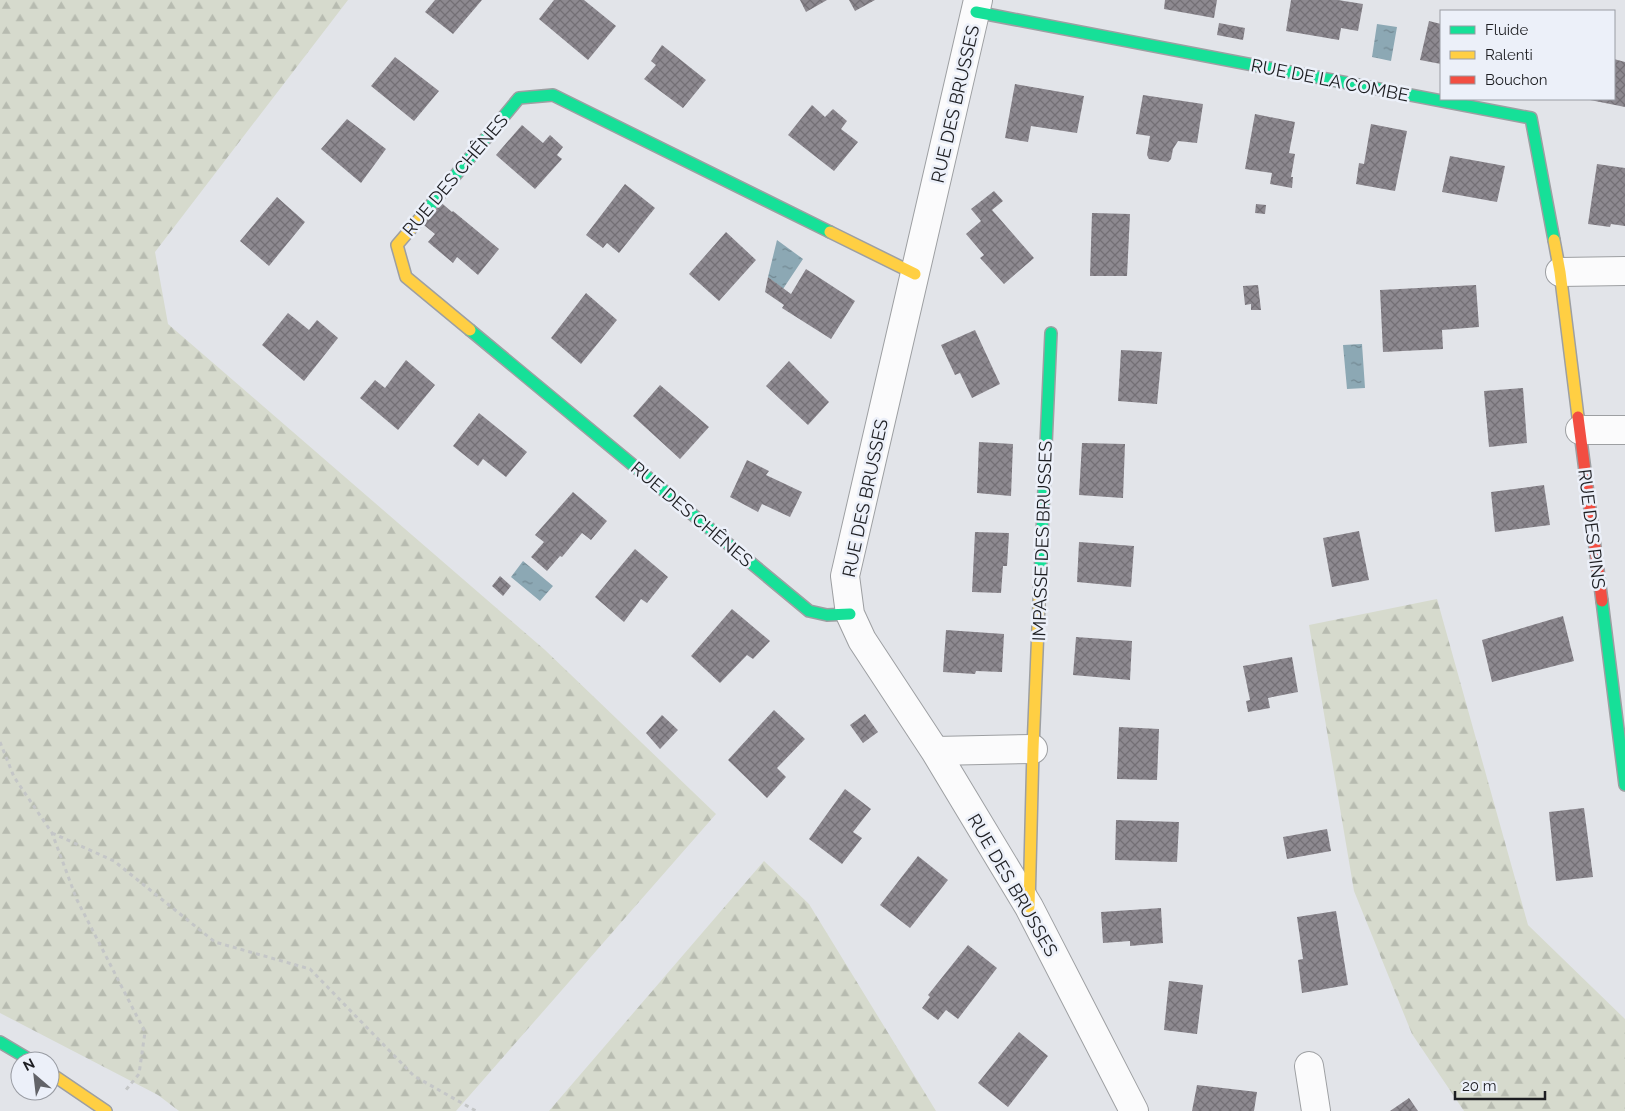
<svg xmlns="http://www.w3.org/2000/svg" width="1625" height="1111" font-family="Raleway,sans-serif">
	<defs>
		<pattern id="forest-firs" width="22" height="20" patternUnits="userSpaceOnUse" patternTransform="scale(1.25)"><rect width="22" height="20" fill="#d6dacd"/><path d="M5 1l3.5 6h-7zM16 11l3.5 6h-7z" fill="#b7bbb0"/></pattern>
		<pattern id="water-ripples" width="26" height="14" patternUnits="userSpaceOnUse" patternTransform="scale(1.25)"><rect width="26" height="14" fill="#8ca8b4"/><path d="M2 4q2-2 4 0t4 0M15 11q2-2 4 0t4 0" fill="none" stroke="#728892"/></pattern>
		<pattern id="building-cross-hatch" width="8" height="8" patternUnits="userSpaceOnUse" patternTransform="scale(1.25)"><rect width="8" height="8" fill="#8d8990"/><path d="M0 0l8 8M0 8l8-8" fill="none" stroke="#736f75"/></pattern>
	</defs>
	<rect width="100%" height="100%" fill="#e2e4e9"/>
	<path fill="url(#forest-firs)" d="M 0,0 L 348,0 L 155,252 L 168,324 L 545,650 L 716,814 L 456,1111 L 179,1111 L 158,1095 L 0,1013 Z
		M 1437,599 L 1528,925 L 1625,1019 L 1625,1111 L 1464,1111 L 1412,1034 L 1354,891 L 1309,625 Z
		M 764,861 L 809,904 L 936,1111 L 549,1111 Z"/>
	<path fill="url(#water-ripples)" d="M 1377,24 L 1397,27 L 1391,61 L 1372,57 Z
		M 777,240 L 803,259 L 783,289 L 768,277 Z
		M 1362,344 L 1365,388 L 1347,389 L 1343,345 Z
		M 523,561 L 553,586 L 540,601 L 511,577 Z"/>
	<path fill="url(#building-cross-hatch)" d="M 435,0 L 482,0 L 453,34 L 425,12 Z
		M 554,0 L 584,0 L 616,26 L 588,60 L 539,19 Z
		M 800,0 L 827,0 L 806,12 Z
		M 849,0 L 875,0 L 855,11 Z
		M 1165,0 L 1217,0 L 1214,18 L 1164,9 Z
		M 1291,0 L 1338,0 L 1363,4 L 1358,31 L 1341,28 L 1339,40 L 1286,31 Z
		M 1429,21 L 1441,24 L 1441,64 L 1420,60 Z
		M 1219,23 L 1245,28 L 1243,40 L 1217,35 Z
		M 662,45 L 706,80 L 683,108 L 644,79 L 656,65 L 651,61 Z
		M 395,57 L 439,91 L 414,121 L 371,86 Z
		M 1614,59 L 1625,62 L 1625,107 L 1590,100 L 1614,99 Z
		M 1015,84 L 1084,96 L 1077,133 L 1031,126 L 1028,142 L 1005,138 Z
		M 1143,95 L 1203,104 L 1197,143 L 1178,141 L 1173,149 L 1171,159 L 1168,162 L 1149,159 L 1147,155 L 1150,136 L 1136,134 Z
		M 812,105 L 825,117 L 833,109 L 847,121 L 841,129 L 858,142 L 834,171 L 788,135 Z
		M 1255,114 L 1295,122 L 1289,153 L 1295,154 L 1291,177 L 1293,177 L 1292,188 L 1270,184 L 1272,173 L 1245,169 Z
		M 347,119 L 386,149 L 361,183 L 321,149 Z
		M 1371,124 L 1407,131 L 1395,191 L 1356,184 L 1359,163 L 1364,164 Z
		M 522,125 L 543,143 L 550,135 L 563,147 L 557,155 L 562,159 L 535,189 L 496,155 Z
		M 1450,156 L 1505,166 L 1497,202 L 1442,192 Z
		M 1597,164 L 1625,168 L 1625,226 L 1611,224 L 1610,227 L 1588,224 Z
		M 625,184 L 655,208 L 619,253 L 607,243 L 603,248 L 586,235 Z
		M 994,191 L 1003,201 L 992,210 L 1034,258 L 1004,284 L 980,258 L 984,255 L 966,234 L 981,221 L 971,209 Z
		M 277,197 L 305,222 L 269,266 L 240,241 Z
		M 438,200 L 452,212 L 453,211 L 499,249 L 478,275 L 457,257 L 453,263 L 428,242 L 435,234 L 420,222 Z
		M 1256,204 L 1266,205 L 1265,214 L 1255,213 Z
		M 1092,213 L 1130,214 L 1127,276 L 1090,276 Z
		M 726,232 L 756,260 L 719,301 L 689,274 Z
		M 806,269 L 855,301 L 831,339 L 782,308 L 784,305 L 765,292 L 768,277 L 791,294 Z
		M 1258,285 L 1261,310 L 1251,310 L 1251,304 L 1245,305 L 1243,286 Z
		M 1476,285 L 1479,327 L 1442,330 L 1443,349 L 1383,352 L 1380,290 Z
		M 586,293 L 617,320 L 581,364 L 551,338 Z
		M 288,313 L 309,330 L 317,320 L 338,338 L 304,381 L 262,345 Z
		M 975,330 L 1000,384 L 972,398 L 960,373 L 955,375 L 941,345 Z
		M 1121,350 L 1162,352 L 1157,404 L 1118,401 Z
		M 406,360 L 435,385 L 398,430 L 360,398 L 375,380 L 385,388 Z
		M 789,361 L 829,402 L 808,425 L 766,386 Z
		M 660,385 L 709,427 L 680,459 L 633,416 Z
		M 1523,388 L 1527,443 L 1489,447 L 1484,391 Z
		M 479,413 L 527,452 L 506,477 L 483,459 L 478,466 L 453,446 Z
		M 979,442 L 1013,444 L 1011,496 L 977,493 Z
		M 1082,443 L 1125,444 L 1123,498 L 1079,495 Z
		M 747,460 L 769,471 L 766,475 L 802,492 L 790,517 L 762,504 L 758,512 L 730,497 Z
		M 1544,485 L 1550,525 L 1495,532 L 1491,492 Z
		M 573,492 L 607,521 L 591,540 L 582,533 L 562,557 L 560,556 L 547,571 L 531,557 L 544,542 L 535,535 Z
		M 1359,531 L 1369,580 L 1332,587 L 1323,538 Z
		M 975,532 L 1009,533 L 1007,566 L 1003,566 L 1001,593 L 972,592 Z
		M 1079,542 L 1134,546 L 1131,587 L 1077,582 Z
		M 635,549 L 668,577 L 647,603 L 641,599 L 624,622 L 595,597 Z
		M 500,576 L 511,586 L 503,596 L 492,586 Z
		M 732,609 L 770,641 L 753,659 L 747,655 L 720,683 L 691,656 Z
		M 1563,616 L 1574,661 L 1492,682 L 1482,640 Z
		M 946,630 L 1004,634 L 1002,672 L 976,671 L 975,674 L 943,672 Z
		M 1076,637 L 1132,641 L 1130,680 L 1073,675 Z
		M 1292,657 L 1298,692 L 1268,698 L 1270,708 L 1248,712 L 1246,701 L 1250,700 L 1243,666 Z
		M 774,710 L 805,739 L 777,768 L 786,777 L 767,798 L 728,760 Z
		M 865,714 L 878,732 L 863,743 L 850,725 Z
		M 662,715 L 678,730 L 660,749 L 646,733 Z
		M 1119,727 L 1159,729 L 1157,780 L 1117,779 Z
		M 845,789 L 871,809 L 853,832 L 862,838 L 842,864 L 809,839 Z
		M 1584,808 L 1593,877 L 1556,881 L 1549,812 Z
		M 1116,820 L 1179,822 L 1177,862 L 1115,860 Z
		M 1327,829 L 1331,851 L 1287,859 L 1283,837 Z
		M 918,856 L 948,880 L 910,928 L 880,905 Z
		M 1161,908 L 1163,943 L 1130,946 L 1130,941 L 1103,943 L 1101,912 Z
		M 1336,911 L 1348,985 L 1302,993 L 1298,960 L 1303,959 L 1297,917 Z
		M 968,945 L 997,968 L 958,1019 L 946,1010 L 938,1020 L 922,1008 L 930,997 L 928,995 Z
		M 1169,981 L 1203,985 L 1197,1034 L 1164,1030 Z
		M 1019,1032 L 1048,1056 L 1008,1107 L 978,1083 Z
		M 1197,1085 L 1257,1092 L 1254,1111 L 1192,1111 Z
		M 1409,1098 L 1418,1111 L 1390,1111 Z"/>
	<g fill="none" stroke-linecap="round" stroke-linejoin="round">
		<defs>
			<path id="street" d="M 978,0 L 845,576 L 850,614 L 862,640 L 935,751 L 1029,907 L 1134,1111
				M 1560,272 L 1625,271
				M 1580,430 L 1625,430
				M 935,751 L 1033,749
				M 1309,1066 L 1316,1111"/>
			<path id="fast" d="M 976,12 L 1531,118 L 1554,240
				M 421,217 L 519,98 L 553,95 L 830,232
				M 470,330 L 809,611 L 827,615 L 850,614
				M 1040,579 L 1051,333
				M 1602,601 L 1625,785
				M 0,1042 L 32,1061"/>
			<path id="slow" d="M 421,217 L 397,245 L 406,277 L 470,330
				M 830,232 L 915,274
				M 1554,240 L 1560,272 L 1578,417
				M 1029,907 L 1033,749 L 1040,579
				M 50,1073 L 106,1111"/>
			<path id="jam" d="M 1578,417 L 1602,601"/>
		</defs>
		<use href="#street" stroke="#9d9fa2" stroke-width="30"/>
		<use href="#fast" stroke="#9d9fa2" stroke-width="14"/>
		<use href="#slow" stroke="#9d9fa2" stroke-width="14"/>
		<use href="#jam" stroke="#9d9fa2" stroke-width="14"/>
		<path stroke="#c4c6c7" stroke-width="3" stroke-dasharray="4 4" stroke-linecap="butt" d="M 0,742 L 14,777 L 52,833 L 77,900 L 145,1032 L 139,1074 L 125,1091
			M 52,833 L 114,861 L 215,942 L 310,969 L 414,1076 L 476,1111"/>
		<use href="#street" stroke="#fbfbfc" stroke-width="28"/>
		<use href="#fast" stroke="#16e098" stroke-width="11"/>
		<use href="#slow" stroke="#ffcf43" stroke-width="11"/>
		<use href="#jam" stroke="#f24e42" stroke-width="11"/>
	</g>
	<g text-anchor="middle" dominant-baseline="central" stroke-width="5" stroke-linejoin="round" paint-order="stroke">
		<g font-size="18" fill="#1d1e22" stroke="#ecf0f9">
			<text transform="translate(1330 80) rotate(11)">RUE DE LA COMBE</text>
			<text transform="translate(955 104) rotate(-77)">RUE DES BRUSSES</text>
			<text transform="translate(455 175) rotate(-50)">RUE DES CHÊNES</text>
			<text transform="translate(865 498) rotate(-78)">RUE DES BRUSSES</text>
			<text transform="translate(692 514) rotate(40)">RUE DES CHÊNES</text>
			<text transform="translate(1592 529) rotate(83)">RUE DES PINS</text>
			<text transform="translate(1042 541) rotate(-88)">IMPASSE DES BRUSSES</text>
			<text transform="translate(1013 885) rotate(60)">RUE DES BRUSSES</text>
		</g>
	</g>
	<rect x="1440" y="10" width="175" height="90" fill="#ecf0f9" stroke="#999ca3"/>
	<rect x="1450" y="26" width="25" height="8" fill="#16e098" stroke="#999ca3"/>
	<text x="1485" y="35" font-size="15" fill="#1d1e22">Fluide</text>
	<rect x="1450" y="51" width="25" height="8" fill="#ffcf43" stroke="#999ca3"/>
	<text x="1485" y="60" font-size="15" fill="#1d1e22">Ralenti</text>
	<rect x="1450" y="76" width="25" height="8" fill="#f24e42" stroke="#999ca3"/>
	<text x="1485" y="85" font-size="15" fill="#1d1e22">Bouchon</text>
	<g transform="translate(35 1076) rotate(332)"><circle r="24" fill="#ecf0f9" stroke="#999ca3"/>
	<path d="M0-4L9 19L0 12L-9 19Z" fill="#626368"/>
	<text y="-8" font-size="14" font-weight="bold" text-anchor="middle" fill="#1d1e22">N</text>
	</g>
	<path d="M1455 1091v8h90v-8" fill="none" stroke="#1d1e22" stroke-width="2.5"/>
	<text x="1462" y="1091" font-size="15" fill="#1d1e22" stroke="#ecf0f9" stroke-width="4" paint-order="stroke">20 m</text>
</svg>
